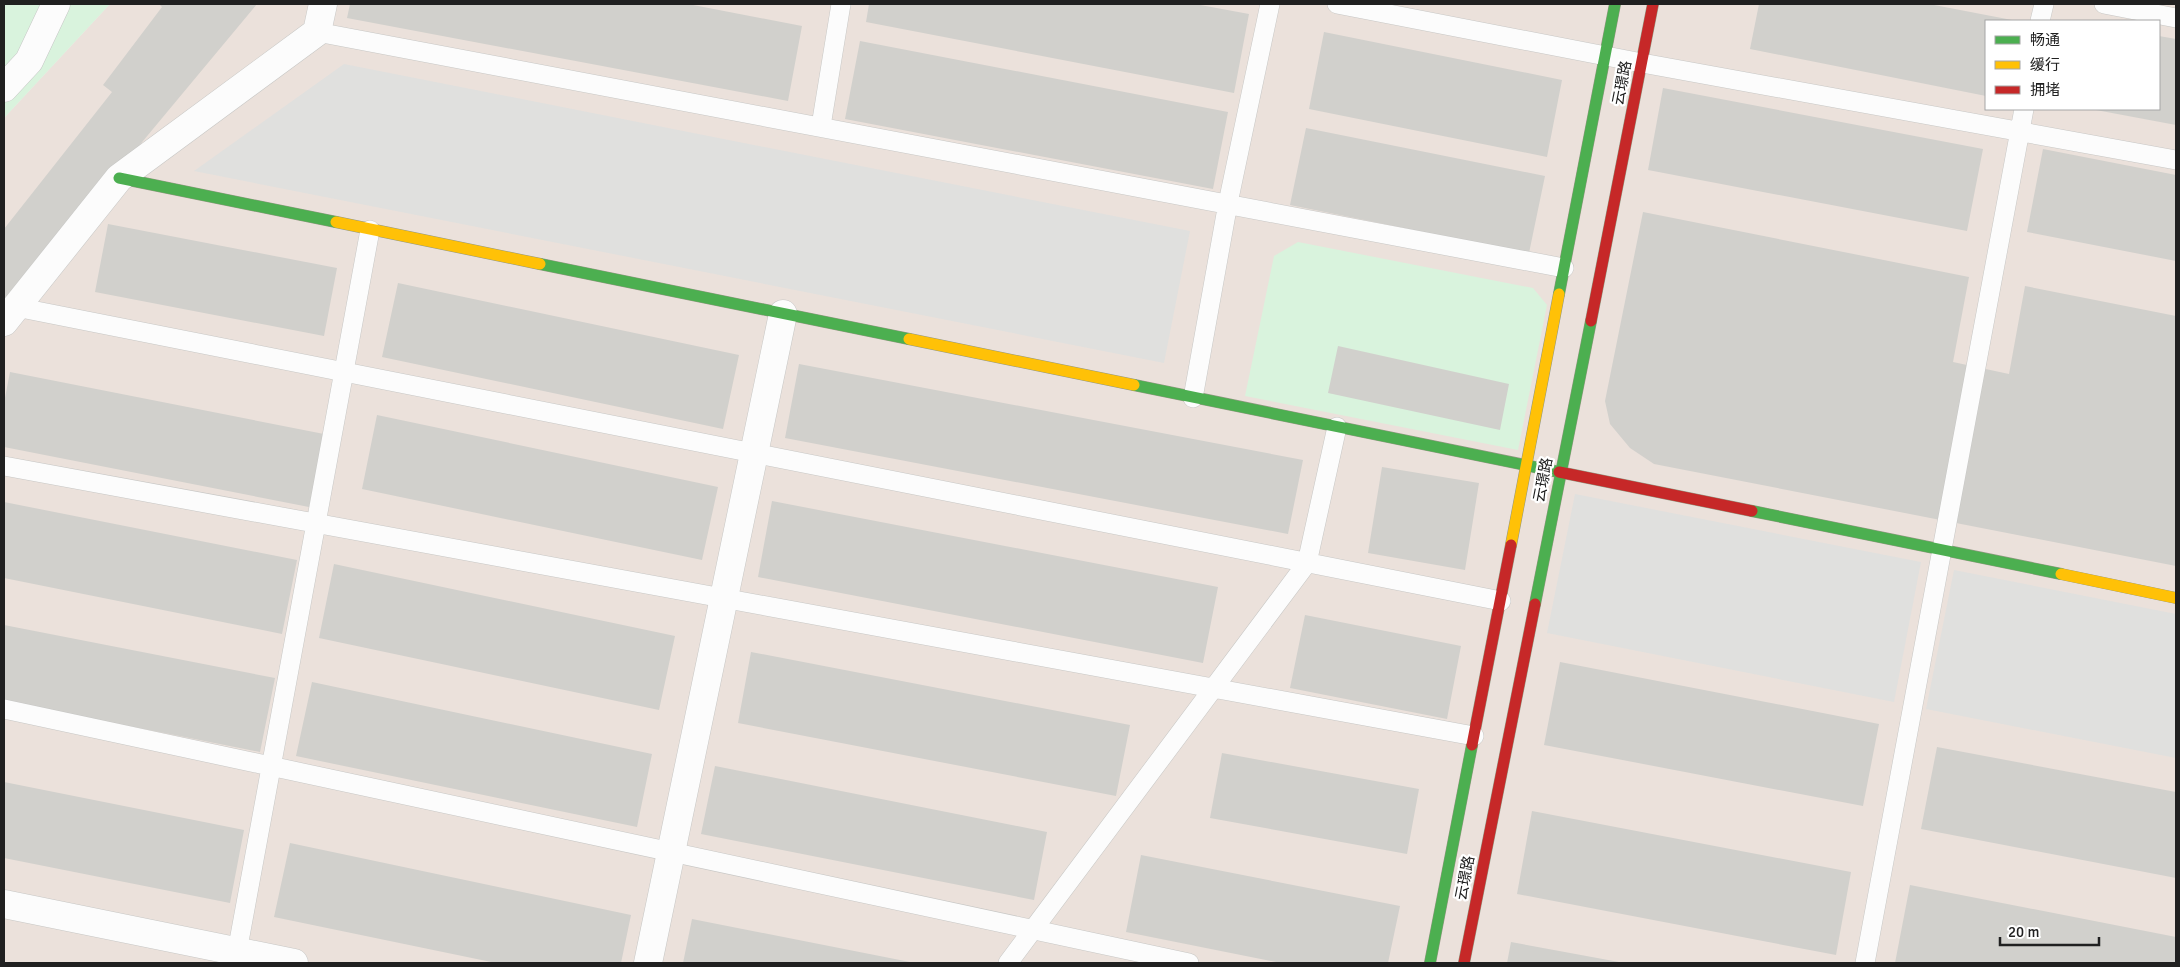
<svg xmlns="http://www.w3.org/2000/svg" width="2180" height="967" font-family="Signika,'Noto Sans SC',sans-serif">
	<rect width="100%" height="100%" fill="#eeeee9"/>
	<path fill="#ebe1db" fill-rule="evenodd" d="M 110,4 L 2176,4 L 2176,963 L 4,963 L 4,118 ZM 1986,21 L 2159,21 L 2159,109 L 1986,109 Z"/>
	<path fill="#d9f3dd" d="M 4,4 L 110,4 L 4,118 Z
		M 1298,242 L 1533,288 L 1547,305 L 1518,450 L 1245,396 L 1274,256 Z"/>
	<path fill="#e0e0de" d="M 344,64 L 1190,231 L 1164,363 L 194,171 Z
		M 1575,494 L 1921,562 L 1894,702 L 1547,633 Z
		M 1954,570 L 2176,614 L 2176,758 L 1926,709 Z"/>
	<path fill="#d1d0cc" d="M 159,4 L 257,4 L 4,308 L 4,229 L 112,92 L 103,85 L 162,7 Z
		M 350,4 L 688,4 L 802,26 L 788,101 L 347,18 Z
		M 869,4 L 1195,4 L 1249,14 L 1234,93 L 866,22 Z
		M 1759,4 L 1929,4 L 2012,20 L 1986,21 L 1986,96 L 1750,49 Z
		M 1324,32 L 1562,80 L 1547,157 L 1309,109 Z
		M 2159,36 L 2176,39 L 2176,125 L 2096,110 L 2159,109 Z
		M 860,41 L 1228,112 L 1213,189 L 845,119 Z
		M 1663,88 L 1983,149 L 1967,231 L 1648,170 Z
		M 1306,128 L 1545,176 L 1529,253 L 1290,205 Z
		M 2043,149 L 2176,175 L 2176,261 L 2027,232 Z
		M 1643,212 L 1969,277 L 1953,362 L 2009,374 L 2025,286 L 2176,316 L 2176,566 L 1654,464 L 1630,448 L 1610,424 L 1605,401 Z
		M 108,224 L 337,268 L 324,336 L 95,292 Z
		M 398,283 L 739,355 L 723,429 L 382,357 Z
		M 1338,346 L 1509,384 L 1500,430 L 1328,393 Z
		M 799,364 L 1303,460 L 1288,534 L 785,438 Z
		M 10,372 L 324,434 L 309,507 L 4,447 L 4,403 Z
		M 377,415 L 718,487 L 702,560 L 362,489 Z
		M 1382,467 L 1479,483 L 1465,570 L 1368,553 Z
		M 772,501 L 1218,587 L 1203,663 L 758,577 Z
		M 4,502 L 297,560 L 282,634 L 4,578 Z
		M 334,564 L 675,636 L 659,710 L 319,638 Z
		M 1305,615 L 1461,646 L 1447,719 L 1290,688 Z
		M 4,625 L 275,678 L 260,752 L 4,701 Z
		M 751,652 L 1130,725 L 1116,796 L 738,723 Z
		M 1560,662 L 1879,724 L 1863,806 L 1544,745 Z
		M 312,682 L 652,754 L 637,827 L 296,756 Z
		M 1937,747 L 2176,792 L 2176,878 L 1921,829 Z
		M 1222,753 L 1419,789 L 1407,854 L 1210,818 Z
		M 715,766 L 1047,832 L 1034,900 L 701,834 Z
		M 4,782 L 244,830 L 230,903 L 4,858 Z
		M 1532,811 L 1851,872 L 1836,955 L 1517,894 Z
		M 290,843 L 631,915 L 621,963 L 496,963 L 274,917 Z
		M 1141,855 L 1400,906 L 1388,963 L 1281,963 L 1126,932 Z
		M 1910,885 L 2176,937 L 2176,963 L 1895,963 Z
		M 692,919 L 910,962 L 910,963 L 683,963 Z
		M 1511,942 L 1619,962 L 1619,963 L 1507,963 Z"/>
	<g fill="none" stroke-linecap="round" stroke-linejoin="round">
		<defs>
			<path id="lane" d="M 1337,4 L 1642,63 L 2176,160
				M 2104,4 L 2176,18
				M 2040,21 L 2044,4
				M 317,32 L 1564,268
				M 821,126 L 841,4
				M 16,307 L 1501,601
				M 1193,398 L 1228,203 L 1270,4
				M 4,466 L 1474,736
				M 4,709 L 1189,963
				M 235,963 L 370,230
				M 1008,963 L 1307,563 L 1337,427
				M 1865,963 L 2024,109"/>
			<path id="street" d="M 4,88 L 29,61 L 56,4
				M 4,322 L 119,178 L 317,32 L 323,4
				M 4,904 L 294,963
				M 648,963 L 783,314"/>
			<path id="fast" d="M 119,178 L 336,222
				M 540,264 L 909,339
				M 1559,294 L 1615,4
				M 1134,385 L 1559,472
				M 1752,511 L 2061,574
				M 1535,604 L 1591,321
				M 1430,963 L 1472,745"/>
			<path id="slow" d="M 336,222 L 540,264
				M 909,339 L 1134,385
				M 1511,545 L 1559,294
				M 2061,574 L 2176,598"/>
			<path id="jam" d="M 1591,321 L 1653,4
				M 1559,472 L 1752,511
				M 1472,745 L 1511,545
				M 1464,963 L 1535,604"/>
		</defs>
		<use href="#lane" stroke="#c7c7c5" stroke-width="20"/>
		<use href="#street" stroke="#c7c7c5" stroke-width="29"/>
		<use href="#fast" stroke="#929882" stroke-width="12"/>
		<use href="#slow" stroke="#929882" stroke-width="12"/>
		<use href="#jam" stroke="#929882" stroke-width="12"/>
		<use href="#lane" stroke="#fcfcfc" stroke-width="19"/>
		<use href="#street" stroke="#fcfcfc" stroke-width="28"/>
		<use href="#fast" stroke="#4caf50" stroke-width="11"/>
		<use href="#slow" stroke="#ffc107" stroke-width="11"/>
		<use href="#jam" stroke="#c62828" stroke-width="11"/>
	</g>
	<g text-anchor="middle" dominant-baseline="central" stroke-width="4.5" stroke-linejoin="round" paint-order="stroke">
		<g font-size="15" fill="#202020" stroke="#fff">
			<text transform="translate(1622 83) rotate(-79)">云璟路</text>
			<text transform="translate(1543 480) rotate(-79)">云璟路</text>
			<text transform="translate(1465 878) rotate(-79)">云璟路</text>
		</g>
	</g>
	<rect width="2180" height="967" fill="none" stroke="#202020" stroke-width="10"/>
	<rect x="1985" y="20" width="175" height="90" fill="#ffffff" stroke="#a6a6a6"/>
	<rect x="1995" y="36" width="25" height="8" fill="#4caf50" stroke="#a6a6a6"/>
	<text x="2030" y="45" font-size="15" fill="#202020">畅通</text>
	<rect x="1995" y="61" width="25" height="8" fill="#ffc107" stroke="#a6a6a6"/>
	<text x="2030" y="70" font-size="15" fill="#202020">缓行</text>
	<rect x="1995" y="86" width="25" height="8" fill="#c62828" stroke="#a6a6a6"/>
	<text x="2030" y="95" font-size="15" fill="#202020">拥堵</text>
	<path d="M2000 937v8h99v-8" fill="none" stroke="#202020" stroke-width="2.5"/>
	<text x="2008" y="937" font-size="15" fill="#202020" stroke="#ffffff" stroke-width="4" paint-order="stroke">20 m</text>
</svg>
